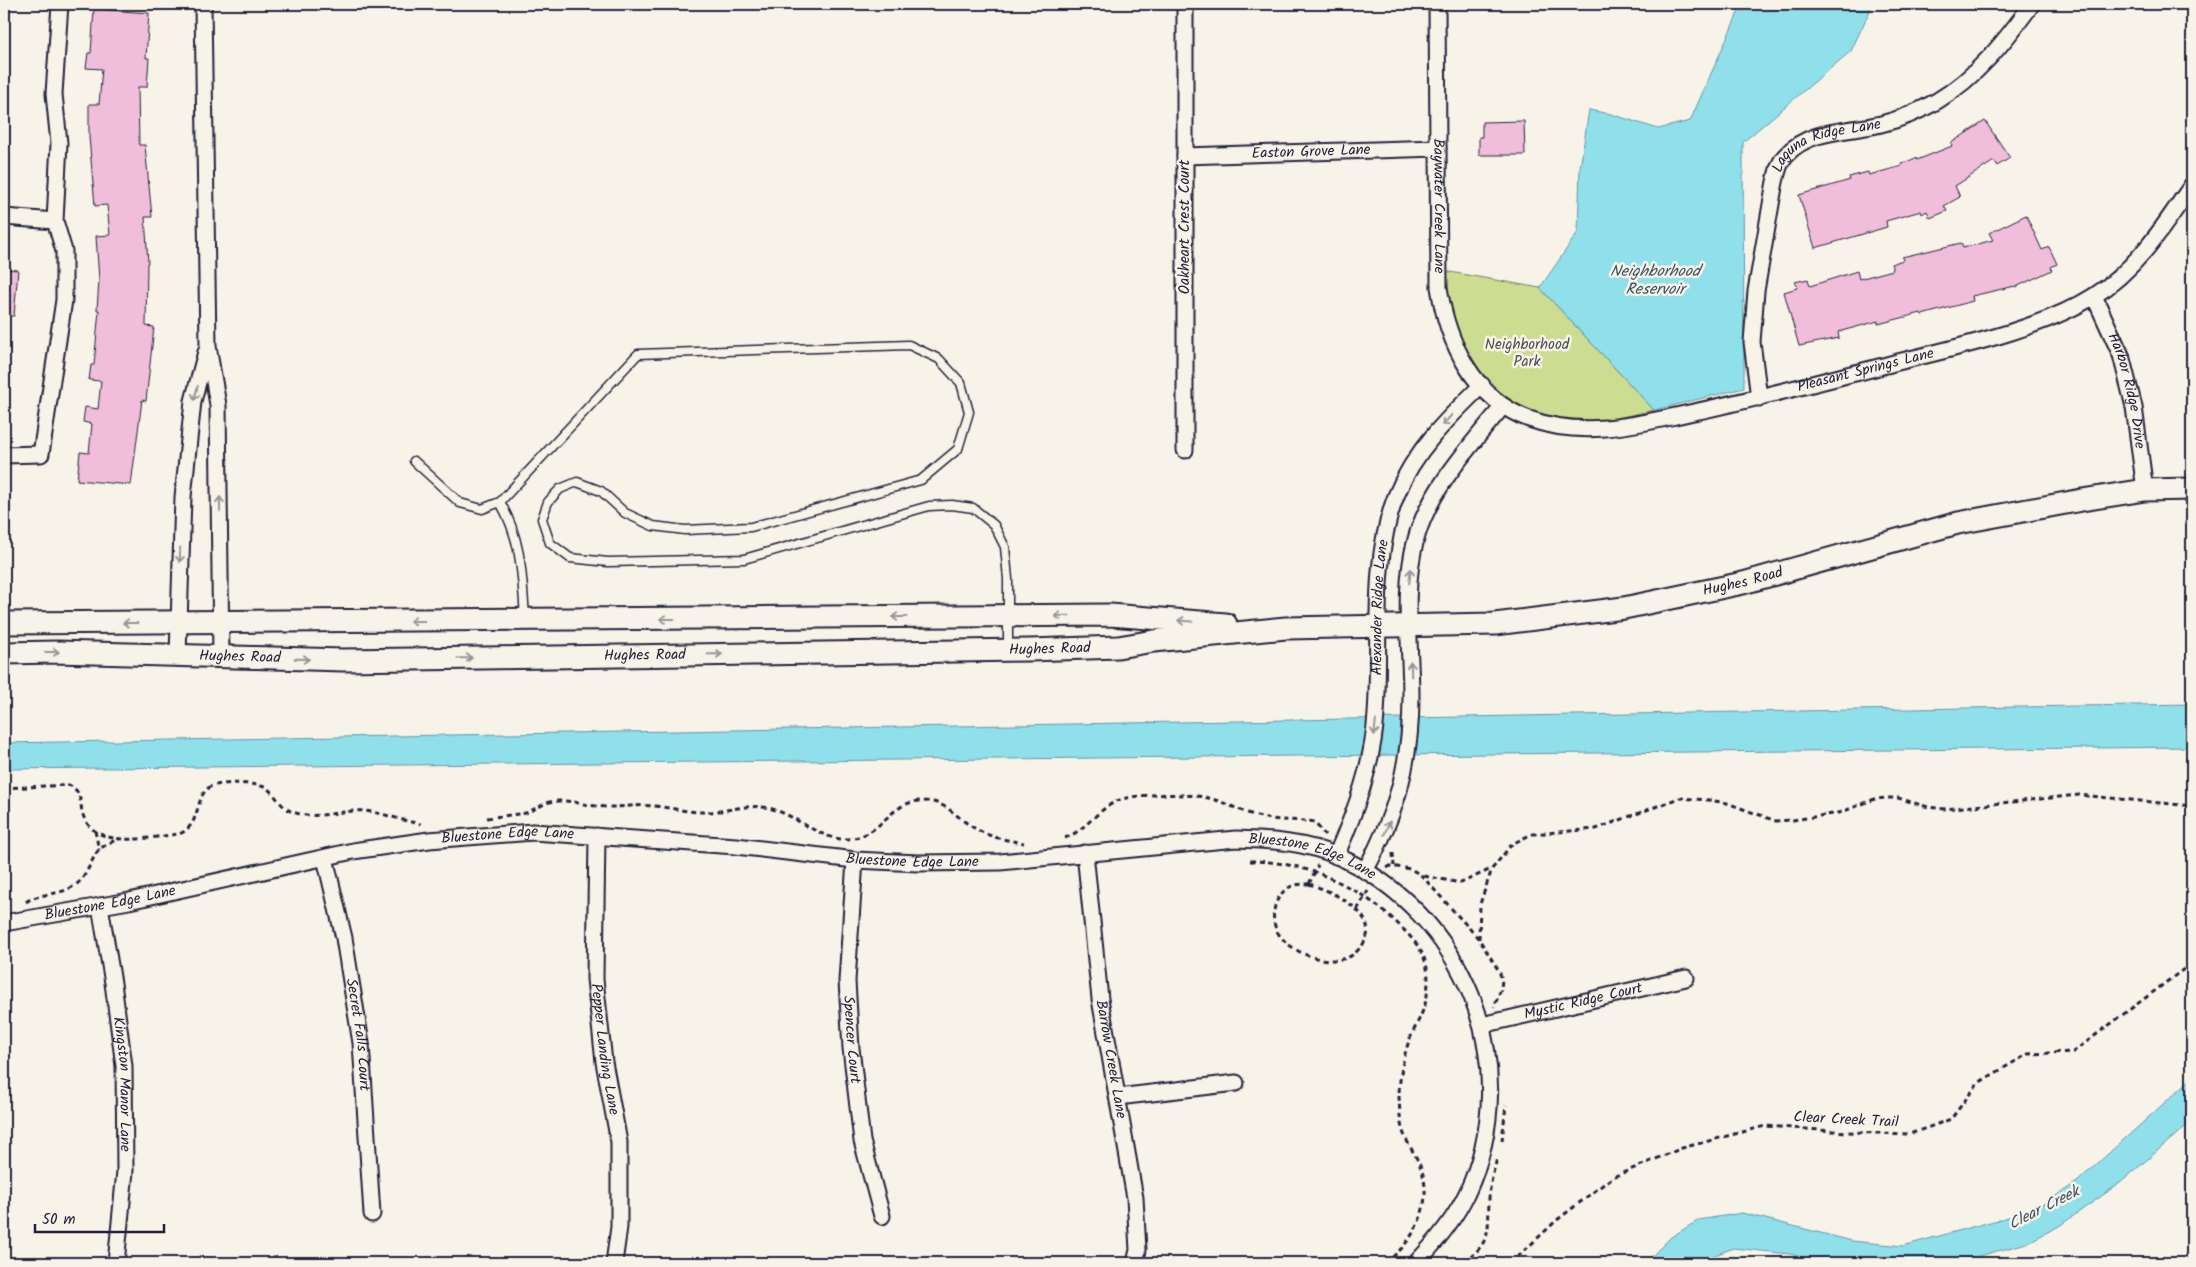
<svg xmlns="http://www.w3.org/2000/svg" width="2196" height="1267" font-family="Kalam,sans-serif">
	<rect width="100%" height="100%" fill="#f7f3e8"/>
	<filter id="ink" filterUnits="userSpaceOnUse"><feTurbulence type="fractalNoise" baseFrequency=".02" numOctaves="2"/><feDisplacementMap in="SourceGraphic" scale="10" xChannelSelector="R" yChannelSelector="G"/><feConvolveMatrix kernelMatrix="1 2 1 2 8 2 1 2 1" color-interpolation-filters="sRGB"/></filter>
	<g filter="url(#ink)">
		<path fill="#ccdc90" stroke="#777f66" d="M 1439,270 L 1540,288 L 1654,410 L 1567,429 L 1491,396 L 1451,337 Z"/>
		<path fill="#90e0ec" stroke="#6494a5" d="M 1742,4 L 1873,4 L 1851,51 L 1743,142 L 1744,388 L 1654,410 L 1540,288 L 1578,232 L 1580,168 L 1589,110 L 1611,114 L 1658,129 L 1690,121 Z
			M 2192,704 L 2192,747 L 4,769 L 4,743 Z
			M 2192,1078 L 2192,1121 L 2120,1183 L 2059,1226 L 2027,1243 L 1953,1263 L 1826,1263 L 1790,1254 L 1733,1248 L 1703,1260 L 1699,1263 L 1645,1263 L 1671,1237 L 1699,1220 L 1742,1213 L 1852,1241 L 1903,1246 L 2012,1216 L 2047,1202 L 2077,1182 Z"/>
		<path fill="#f0bdda" stroke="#22223b" d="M 94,9 L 149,13 L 146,58 L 149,58 L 147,87 L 138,87 L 139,145 L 145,145 L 152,217 L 145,217 L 148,263 L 147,263 L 146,326 L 154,327 L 146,401 L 142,400 L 131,485 L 77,480 L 80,452 L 89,453 L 92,424 L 83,422 L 85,407 L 98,409 L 101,381 L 89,380 L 91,365 L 94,365 L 99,310 L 97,310 L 99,280 L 96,236 L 110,235 L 107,205 L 95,206 L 89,137 L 89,104 L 99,104 L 102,69 L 86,68 L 88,53 L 91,53 Z
			M 1524,121 L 1525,155 L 1479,155 L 1479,137 L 1482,137 L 1482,122 Z
			M 1985,121 L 2010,158 L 1997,166 L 1994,161 L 1955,186 L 1960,197 L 1944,206 L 1947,211 L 1930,218 L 1927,211 L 1922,214 L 1921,211 L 1886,221 L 1887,227 L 1815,248 L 1799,195 L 1850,180 L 1849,177 L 1868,172 L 1869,175 L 1902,166 L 1901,164 L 1916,158 L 1917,160 L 1952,146 L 1951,143 Z
			M 2026,215 L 2042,250 L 2049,247 L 2057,264 L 2051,267 L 2052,270 L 2016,287 L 2015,286 L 1972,296 L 1973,301 L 1922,315 L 1921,313 L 1878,324 L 1878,321 L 1838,332 L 1839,338 L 1799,346 L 1784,292 L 1797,288 L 1795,282 L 1808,279 L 1810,286 L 1857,271 L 1859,279 L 1893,270 L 1891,264 L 1903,260 L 1902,257 L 1961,243 L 1963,248 L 1993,240 L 1989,233 Z
			M 4,269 L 18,270 L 14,316 L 4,316 Z"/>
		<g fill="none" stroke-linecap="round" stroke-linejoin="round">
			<defs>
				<path id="lane" d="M 414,461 L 460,503 L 482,509 L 500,502
					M 525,618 C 522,576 522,540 500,502 L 638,354 L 909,345 L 939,359 L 961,383 L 969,412 L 958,449 L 921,480 L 751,527 L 685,530 L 653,526 L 625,513 L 601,491 L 577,482 L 560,489 L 548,502 L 542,519 L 550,543 L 570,558 L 608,562 L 744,559 L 929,506 L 952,505 L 973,508 L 994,525 L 1005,547 L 1008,579 L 1008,649"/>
				<g id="street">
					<path d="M 203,4 L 208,346 L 218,405 L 221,657"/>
					<path id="s1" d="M 1437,4 L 1439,287 C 1447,342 1474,399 1529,419 C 1554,428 1579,430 1605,428 C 1635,426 1665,418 1694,412 C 1755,399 1815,383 1875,368 C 1942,350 2035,333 2094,296 C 2137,269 2164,226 2192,185"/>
					<path id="s2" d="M 1185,156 L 1438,148"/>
					<path d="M 4,217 L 55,221 L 64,251 L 64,300 L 41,454 L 4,455"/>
					<path d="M 55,221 L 59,143 L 54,94 L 60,4"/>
					<path id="s3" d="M 2094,296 L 2121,355 L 2134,407 L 2145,490"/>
					<path id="s4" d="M 1759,398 L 1752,342 L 1756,291 L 1774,187 C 1776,177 1778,163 1786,155 C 1809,129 1849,132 1881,124 C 1901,119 1920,111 1937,101 C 1977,77 2005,41 2032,4"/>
					<path d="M 1185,450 L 1185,4"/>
					<path d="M 178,655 L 183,497 L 193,401 L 206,352"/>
					<path id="s5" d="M 597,836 L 595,979 L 604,1062 L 619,1142 L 619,1227 L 614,1263"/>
					<path id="s6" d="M 1085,853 L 1100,999 L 1135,1198 L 1138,1250 L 1135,1263"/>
					<path id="s7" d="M 1336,856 C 1356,810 1373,764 1376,714 C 1381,642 1370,564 1396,496 C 1414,451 1448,418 1482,385"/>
					<path id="s8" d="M 325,858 L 344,938 L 361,1043 L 372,1214"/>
					<path id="s9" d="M 855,860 L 847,981 L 851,1048 L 862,1141 L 882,1216"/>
					<path d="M 1365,871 C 1396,814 1411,764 1411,697 C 1411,645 1402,590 1416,539 C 1429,490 1472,444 1503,406"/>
					<path id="s10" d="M 100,906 L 113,983 L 124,1066 L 125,1171 L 116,1263"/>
					<path id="s11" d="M 4,923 L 129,901 L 353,851 L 429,840 L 533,832 L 736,846 L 855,860 L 918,863 L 1000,862 L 1236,839 C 1270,840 1305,842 1337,856 C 1465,912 1526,1065 1467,1193 C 1455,1219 1436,1242 1416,1263"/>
					<path id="s12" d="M 1482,1025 L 1686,978"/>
					<path d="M 1118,1097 L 1236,1083"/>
				</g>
				<g id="secondary">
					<path d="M 4,623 L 1110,615 L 1226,624"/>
					<path id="s13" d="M 4,653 L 57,652 L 343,660 L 1030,650 L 1118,647 L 1154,641 L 1286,628 L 1495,624 L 1624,608 L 1743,583 L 1958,523 L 2082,500 L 2145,490 L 2192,489"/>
				</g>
			</defs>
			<use href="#lane" stroke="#22223b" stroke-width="11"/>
			<use href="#street" stroke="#22223b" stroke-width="19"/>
			<use href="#secondary" stroke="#22223b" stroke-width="25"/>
			<path stroke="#22223b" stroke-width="3" stroke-dasharray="5 4" stroke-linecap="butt" d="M 4,788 L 69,785 C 81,791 80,800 82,812 C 93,852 150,837 179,834 C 203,825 193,794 212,786 C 221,782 260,782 268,789 C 277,796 281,808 293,812 C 316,821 341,809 365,811 C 384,813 402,821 421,824
				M 487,818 L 526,813 L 549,802 L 559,801 C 572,800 583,805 596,806 C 615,809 634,804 653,806 C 669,807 685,812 702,812 C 725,813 746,803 769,808 C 795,814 819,840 846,839 C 887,837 888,794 933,802 C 948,805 958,818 971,826 C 988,837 1005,840 1024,843
				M 95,831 L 99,850
				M 1065,838 C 1086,830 1097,810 1117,801 C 1134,793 1190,793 1208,798 C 1226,802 1243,813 1261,817 C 1279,822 1296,819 1314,822 L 1325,835
				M 1393,853 L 1394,866
				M 1250,861 C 1306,861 1363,887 1402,928 C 1411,937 1422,949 1425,961 C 1429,971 1428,985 1427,995 C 1425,1011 1415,1026 1409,1041 C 1403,1058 1399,1079 1399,1097 C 1400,1109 1399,1122 1404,1134 C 1409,1147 1418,1158 1422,1171 C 1433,1207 1413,1243 1385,1263
				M 1387,868 L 1390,866 L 1411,869 L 1422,876 L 1479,939 L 1499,971 L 1502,979 L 1501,989 L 1494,1007
				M 1424,876 L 1461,883 L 1491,869
				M 1309,884 L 1318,865
				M 1309,884 C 1333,891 1389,918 1359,949 C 1351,958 1343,960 1332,960 C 1313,960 1289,950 1278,933 C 1269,918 1274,895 1290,887 C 1296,884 1303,884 1309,884 Z
				M 26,902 C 37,893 59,896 74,886 C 87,878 89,863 98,851 C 103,845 112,842 119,839
				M 1357,910 L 1368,891
				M 1479,939 L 1480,904 L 1492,869 L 1512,844 L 1532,834 L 1596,829 L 1679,798 L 1709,800 L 1727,803 L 1776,821 L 1793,820 L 1839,813 L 1875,799 L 1886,798 L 1898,798 L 1928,807 L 1944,809 L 2079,795 L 2192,806
				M 1502,1141 L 1506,1105
				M 1463,1263 C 1492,1242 1488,1230 1489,1198 C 1490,1185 1493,1172 1497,1159
				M 1511,1263 L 1557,1220 L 1613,1177 L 1682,1148 L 1765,1126 L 1847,1132 L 1910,1134 L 1951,1119 L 1978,1083 L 2028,1054 L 2073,1052 L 2192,963"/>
			<use href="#lane" stroke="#f7f3e8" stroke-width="8"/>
			<use href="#street" stroke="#f7f3e8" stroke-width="15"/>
			<use href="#secondary" stroke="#f7f3e8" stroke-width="21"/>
		</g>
		<defs><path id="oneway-shaft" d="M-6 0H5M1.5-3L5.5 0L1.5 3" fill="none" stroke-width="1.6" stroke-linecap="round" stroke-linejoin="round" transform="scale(1.25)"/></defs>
		<g stroke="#97959a">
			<use href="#oneway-shaft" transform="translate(196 393) rotate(104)"/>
			<use href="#oneway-shaft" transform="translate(1447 420) rotate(133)"/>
			<use href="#oneway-shaft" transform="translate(220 504) rotate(-91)"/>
			<use href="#oneway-shaft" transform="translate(180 555) rotate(91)"/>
			<use href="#oneway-shaft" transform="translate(1410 576) rotate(-84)"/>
			<use href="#oneway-shaft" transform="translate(1062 616) rotate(179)"/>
			<use href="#oneway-shaft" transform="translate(899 617) rotate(180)"/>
			<use href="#oneway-shaft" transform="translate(667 619) rotate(180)"/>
			<use href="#oneway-shaft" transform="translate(417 621) rotate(180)"/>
			<use href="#oneway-shaft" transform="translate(1185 621) rotate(-176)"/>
			<use href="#oneway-shaft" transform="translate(130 623) rotate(180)"/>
			<use href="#oneway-shaft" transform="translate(52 652)"/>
			<use href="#oneway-shaft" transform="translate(715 654) rotate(-1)"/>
			<use href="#oneway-shaft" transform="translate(465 658) rotate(-1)"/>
			<use href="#oneway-shaft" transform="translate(302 659) rotate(1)"/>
			<use href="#oneway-shaft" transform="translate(1411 669) rotate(-92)"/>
			<use href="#oneway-shaft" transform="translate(1375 728) rotate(96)"/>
			<use href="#oneway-shaft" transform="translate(1387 828) rotate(-68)"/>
		</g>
	</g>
	<g text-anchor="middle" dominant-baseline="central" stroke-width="5" stroke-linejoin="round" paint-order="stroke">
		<g font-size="15" fill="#22223b" stroke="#f7f3e8">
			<text stroke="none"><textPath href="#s4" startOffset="289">Laguna Ridge Lane</textPath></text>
			<text stroke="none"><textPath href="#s2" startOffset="126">Easton Grove Lane</textPath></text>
			<text stroke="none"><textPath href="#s1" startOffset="202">Baywater Creek Lane</textPath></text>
			<text transform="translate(1185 227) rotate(-90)">Oakheart Crest Court</text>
			<text stroke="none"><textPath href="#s1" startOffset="795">Pleasant Springs Lane</textPath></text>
			<text stroke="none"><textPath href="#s3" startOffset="101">Harbor Ridge Drive</textPath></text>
			<text stroke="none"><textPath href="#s13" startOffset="1744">Hughes Road</textPath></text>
			<text stroke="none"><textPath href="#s7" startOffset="255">Alexander Ridge Lane</textPath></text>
			<text stroke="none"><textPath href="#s13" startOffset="1046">Hughes Road</textPath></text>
			<text stroke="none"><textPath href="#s13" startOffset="641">Hughes Road</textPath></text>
			<text stroke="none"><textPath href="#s13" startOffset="236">Hughes Road</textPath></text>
			<text stroke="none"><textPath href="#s11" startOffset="512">Bluestone Edge Lane</textPath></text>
			<text stroke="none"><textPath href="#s11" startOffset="918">Bluestone Edge Lane</textPath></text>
			<text stroke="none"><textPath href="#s11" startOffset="1322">Bluestone Edge Lane</textPath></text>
			<text stroke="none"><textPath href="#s11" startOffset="108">Bluestone Edge Lane</textPath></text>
			<text stroke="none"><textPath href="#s12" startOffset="104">Mystic Ridge Court</textPath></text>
			<text stroke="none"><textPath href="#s8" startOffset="180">Secret Falls Court</textPath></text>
			<text stroke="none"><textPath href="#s9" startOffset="180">Spencer Court</textPath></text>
			<text stroke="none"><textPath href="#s5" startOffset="214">Pepper Landing Lane</textPath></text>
			<text stroke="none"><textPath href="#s6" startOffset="208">Barrow Creek Lane</textPath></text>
			<text stroke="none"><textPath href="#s10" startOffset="180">Kingston Manor Lane</textPath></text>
			<text transform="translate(1846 1120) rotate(3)">Clear Creek Trail</text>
		</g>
		<g font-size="15" fill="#4c5050" stroke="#f7f3e8">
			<text x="1527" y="345">Neighborhood<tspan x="1527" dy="17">Park</tspan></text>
		</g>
		<g font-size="16" font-style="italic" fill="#3e5267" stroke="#f7f3e8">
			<text x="1655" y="271">Neighborhood<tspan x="1655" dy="18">Reservoir</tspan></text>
			<text transform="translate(2044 1208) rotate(-27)">Clear Creek</text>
		</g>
	</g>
	<rect width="2196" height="1267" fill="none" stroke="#f7f3e8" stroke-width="20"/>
	<rect x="10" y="10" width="2176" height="1247" fill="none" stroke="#22223b" stroke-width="2" filter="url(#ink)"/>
	<path d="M35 1224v8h129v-8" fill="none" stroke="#22223b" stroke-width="2.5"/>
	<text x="42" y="1224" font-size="15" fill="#22223b" stroke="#f7f3e8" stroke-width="4" paint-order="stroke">50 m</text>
</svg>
